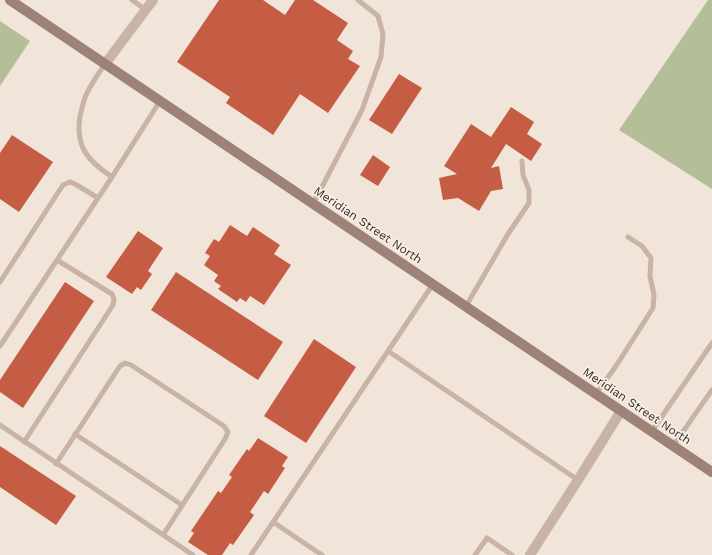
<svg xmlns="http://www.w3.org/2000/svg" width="712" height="555" font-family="'Work Sans',sans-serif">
	<rect width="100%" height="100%" fill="#f1e4d9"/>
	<path fill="#b4bf99" d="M 708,0 L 712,0 L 712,189 L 619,130 Z
		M 0,21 L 30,41 L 0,86 Z"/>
	<path fill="#c45d43" d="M 219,0 L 263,0 L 285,15 L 295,0 L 313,0 L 348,23 L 337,40 L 353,51 L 348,59 L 360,66 L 328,113 L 300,94 L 273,135 L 226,103 L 230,97 L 177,62 Z
		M 399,74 L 422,88 L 392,134 L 369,120 Z
		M 511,107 L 534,122 L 527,134 L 542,144 L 531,161 L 506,144 L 491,168 L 499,166 L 503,189 L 491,191 L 479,211 L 458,198 L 443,200 L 439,178 L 457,174 L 444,166 L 471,124 L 491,137 Z
		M 12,135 L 53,162 L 19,212 L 0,199 L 0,153 Z
		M 373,155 L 390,167 L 378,186 L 360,175 Z
		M 230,225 L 247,236 L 253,227 L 280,245 L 274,254 L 291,265 L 264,305 L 250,296 L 246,302 L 240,298 L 237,302 L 218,289 L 221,286 L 214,281 L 218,275 L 204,265 L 210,256 L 205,253 L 214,239 L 219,242 Z
		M 138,231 L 163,248 L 148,271 L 152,274 L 141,290 L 137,287 L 132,294 L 106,277 Z
		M 176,272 L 283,342 L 258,380 L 151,310 Z
		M 65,282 L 94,301 L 23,408 L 0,392 L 0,380 Z
		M 314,339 L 356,367 L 306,443 L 264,416 Z
		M 258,438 L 288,457 L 282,466 L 285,468 L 268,494 L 264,491 L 250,512 L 254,515 L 233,545 L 230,543 L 222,555 L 208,555 L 188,542 L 194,533 L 191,531 L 218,491 L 221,493 L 232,477 L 229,475 L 247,449 L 249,451 Z
		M 0,446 L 76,496 L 56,525 L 0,487 Z"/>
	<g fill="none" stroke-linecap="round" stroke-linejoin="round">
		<path stroke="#c8b3a5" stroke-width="5" d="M 132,0 L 146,10
			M 105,64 C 98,74 91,84 86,95 C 83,102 82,109 80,116 C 75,147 88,161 112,177
			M 313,204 L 362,110 L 381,57 L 383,34 L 378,16 L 358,0
			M 0,282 L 63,185 L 70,182 L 75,184 L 98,198
			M 466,306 L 508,234 L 529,203 L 529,190 L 523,175 L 522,161
			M 0,346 L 112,177 L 160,101
			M 388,351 L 578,480
			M 596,394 L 616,366 L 653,308 L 654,295 L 650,276 L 651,258 L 642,246 L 628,237
			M 0,425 L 193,555
			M 652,431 L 712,343
			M 75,434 L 182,505
			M 24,442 L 113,305 L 114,299 L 112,294 L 57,260
			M 673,446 L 712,390
			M 56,464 L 120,366 L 125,363 L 131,365 L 224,426 L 228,432 L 225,439 L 163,535
			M 273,522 L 322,555
			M 251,555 L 433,284
			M 475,555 L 487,538 L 512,555"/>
		<path stroke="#c8b3a5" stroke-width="10" d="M 105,64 L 153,0
			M 530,555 L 578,480 L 621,411"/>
		<path stroke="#9c8277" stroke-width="10" d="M 10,0 L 712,472"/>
	</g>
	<g text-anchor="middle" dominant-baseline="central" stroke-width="3.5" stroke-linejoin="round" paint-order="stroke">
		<g font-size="12" fill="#342a26" stroke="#f9efe5">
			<text transform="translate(368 225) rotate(34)">Meridian Street North</text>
			<text transform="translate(637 406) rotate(34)">Meridian Street North</text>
		</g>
	</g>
</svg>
